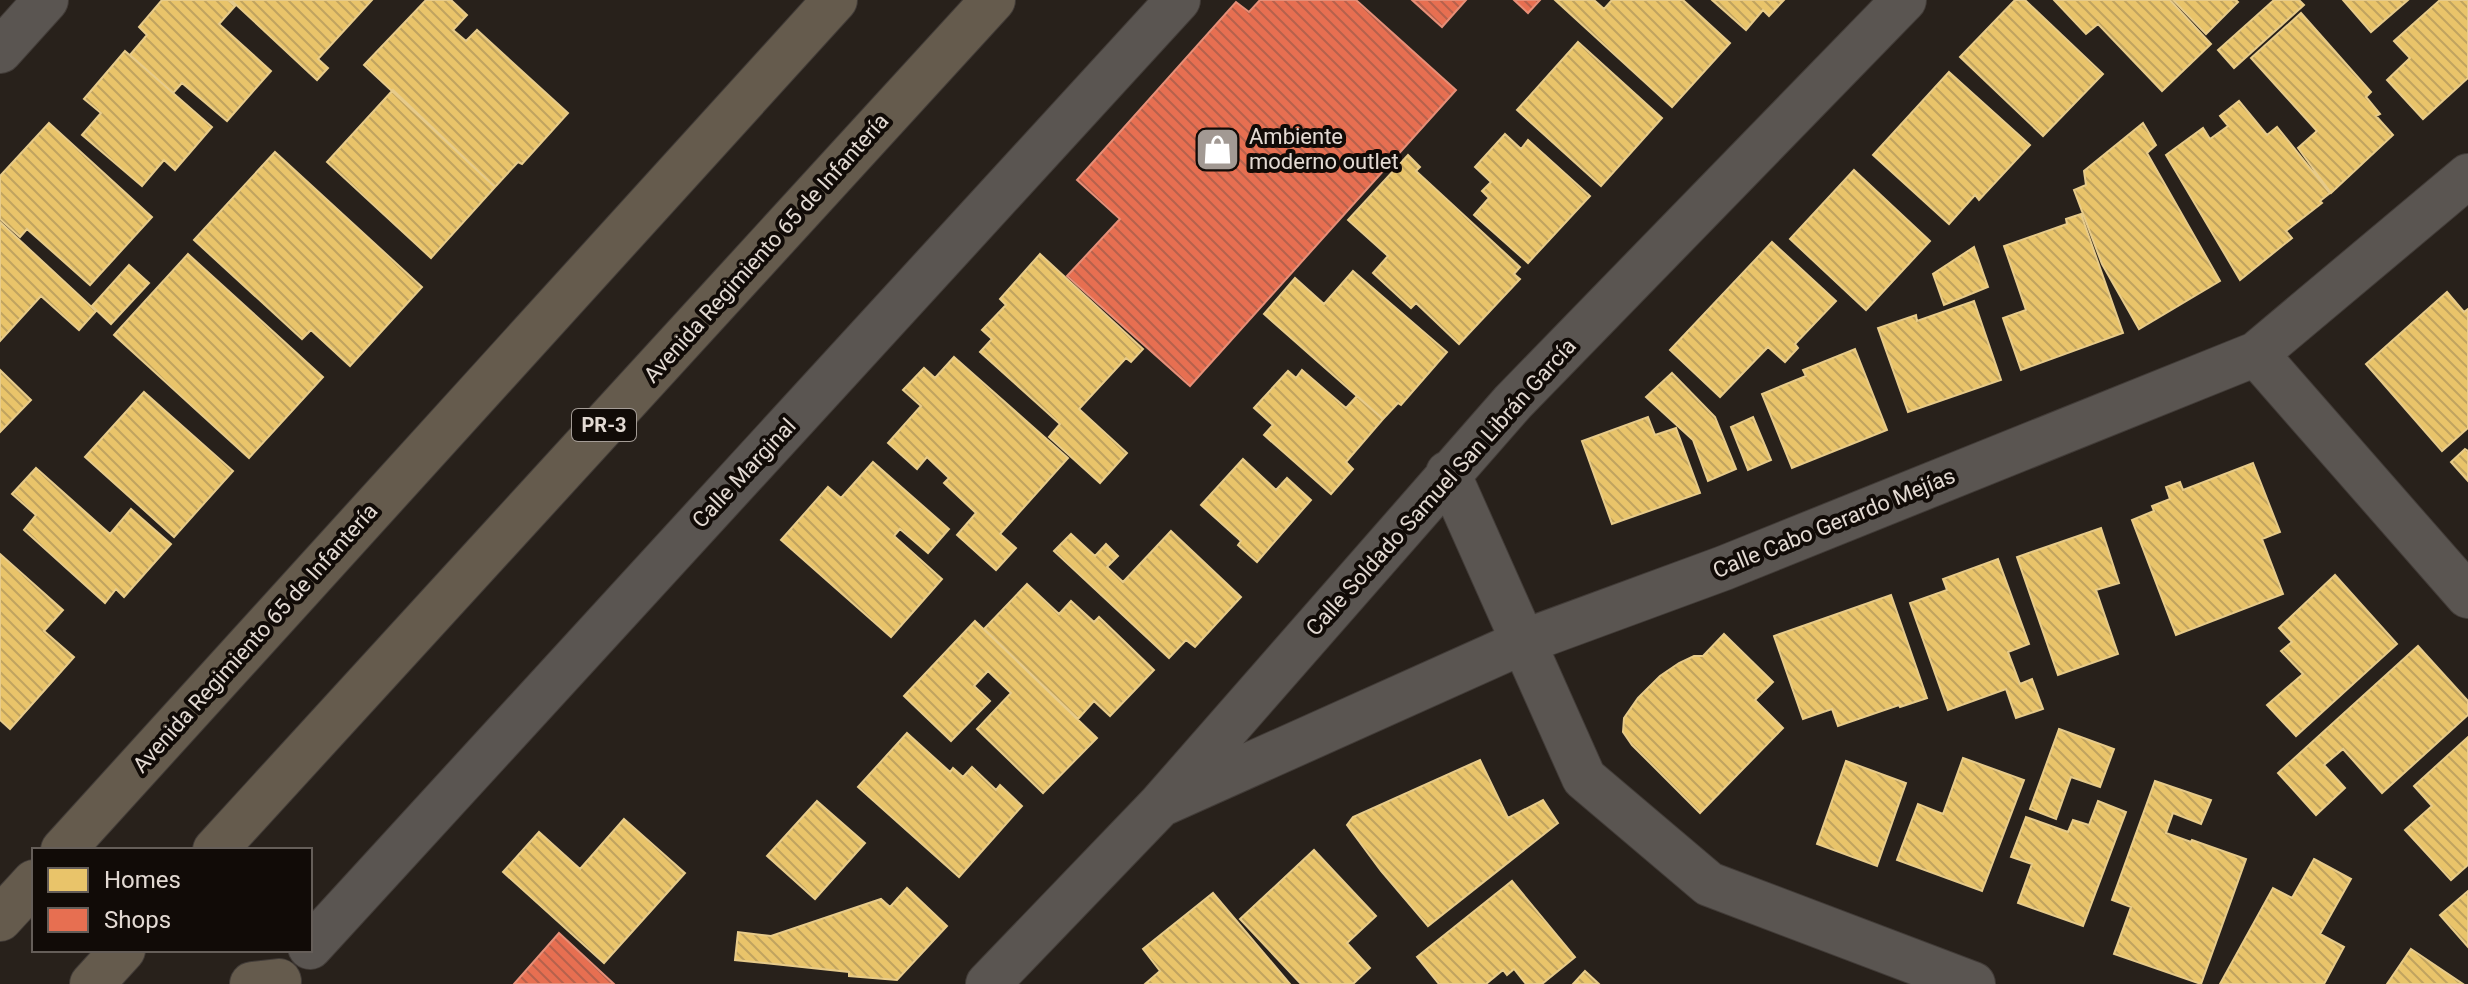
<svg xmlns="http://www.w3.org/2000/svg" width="2468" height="984" font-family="Roboto,sans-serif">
	<defs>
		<pattern id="homes-back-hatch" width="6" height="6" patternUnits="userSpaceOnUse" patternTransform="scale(2)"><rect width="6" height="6" fill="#e9c46a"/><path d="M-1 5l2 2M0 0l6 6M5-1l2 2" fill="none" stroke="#c0a35f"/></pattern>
		<pattern id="shops-back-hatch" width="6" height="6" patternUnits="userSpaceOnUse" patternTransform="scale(2)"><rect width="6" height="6" fill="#e76f51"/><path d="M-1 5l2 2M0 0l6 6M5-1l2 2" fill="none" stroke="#b6614c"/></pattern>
	</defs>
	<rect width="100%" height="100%" fill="#28211b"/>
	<path fill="url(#homes-back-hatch)" stroke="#e7cb8a" stroke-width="2" d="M 162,0 L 228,0 L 235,6 L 219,24 L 271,71 L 227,121 L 182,83 L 173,93 L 130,55 L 147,35 L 139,27 Z
		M 231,0 L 372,0 L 318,59 L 328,68 L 317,80 Z
		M 426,0 L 451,0 L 467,15 L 453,30 L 466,41 L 477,30 L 568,113 L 522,164 L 518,162 L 495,187 L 364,65 Z
		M 1555,0 L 1594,0 L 1604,9 L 1612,0 L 1683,0 L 1730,43 L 1672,107 Z
		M 1712,0 L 1784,0 L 1769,16 L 1763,10 L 1746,30 Z
		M 2015,0 L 2025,0 L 2103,74 L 2043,136 L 1960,57 Z
		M 2054,0 L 2170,0 L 2211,44 L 2162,91 L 2098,24 L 2086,34 Z
		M 2173,0 L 2236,0 L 2238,2 L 2206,34 Z
		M 2274,0 L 2299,0 L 2304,5 L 2234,68 L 2218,50 Z
		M 2343,0 L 2408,0 L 2371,32 Z
		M 2440,0 L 2468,0 L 2468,78 L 2423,119 L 2387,80 L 2410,58 L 2394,41 Z
		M 2301,13 L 2371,92 L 2366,97 L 2380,114 L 2376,116 L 2393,135 L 2331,193 L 2298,148 L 2317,131 L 2251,58 Z
		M 1578,42 L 1662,118 L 1601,186 L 1517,110 Z
		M 125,51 L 212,127 L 175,170 L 164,160 L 142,186 L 82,135 L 101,113 L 84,99 Z
		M 1949,72 L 2030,145 L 1979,200 L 1975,195 L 1949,224 L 1873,155 Z
		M 393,90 L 495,187 L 431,258 L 327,162 Z
		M 2239,101 L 2267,135 L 2277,127 L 2330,193 L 2320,201 L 2322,203 L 2286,231 L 2292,238 L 2240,280 L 2166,155 L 2203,128 L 2210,139 L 2228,126 L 2220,116 Z
		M 49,123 L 152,217 L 90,285 L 27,229 L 20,237 L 0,219 L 0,176 Z
		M 2143,123 L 2156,145 L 2147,153 L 2220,281 L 2139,329 L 2102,264 L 2074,190 L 2086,185 L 2084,171 Z
		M 1505,134 L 1521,149 L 1528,140 L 1590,196 L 1528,263 L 1474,215 L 1489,198 L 1482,191 L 1491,182 L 1475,167 Z
		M 275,152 L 422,287 L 350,366 L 311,330 L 302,339 L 194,240 Z
		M 1408,155 L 1420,167 L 1416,171 L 1520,267 L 1514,274 L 1520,279 L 1459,344 L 1416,303 L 1411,308 L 1373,273 L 1388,256 L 1348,220 Z
		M 1854,170 L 1930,241 L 1866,310 L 1790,239 Z
		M 2081,214 L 2123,333 L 2021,370 L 2003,318 L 2026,310 L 2004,246 L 2067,224 L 2066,219 Z
		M 0,222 L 96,311 L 79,330 L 41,296 L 0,341 Z
		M 1772,242 L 1836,301 L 1795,344 L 1798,348 L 1785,362 L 1768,347 L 1720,397 L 1670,350 Z
		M 1974,247 L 1988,287 L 1944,305 L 1933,274 Z
		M 188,254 L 323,377 L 249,458 L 114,335 Z
		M 1040,254 L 1143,349 L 1131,362 L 1126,358 L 1079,409 L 1127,453 L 1100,483 L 1049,437 L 1060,424 L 980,352 L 992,339 L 982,330 L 1006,305 L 1000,299 Z
		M 129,265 L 149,283 L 111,324 L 92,306 Z
		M 1353,271 L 1447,352 L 1401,405 L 1398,403 L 1383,419 L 1264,314 L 1295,278 L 1324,304 Z
		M 2447,292 L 2464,312 L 2468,309 L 2468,428 L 2442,451 L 2366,364 Z
		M 1974,301 L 2001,380 L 1908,412 L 1878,328 L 1916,315 L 1917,321 Z
		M 1855,349 L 1887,430 L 1792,468 L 1762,394 L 1806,376 L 1803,370 Z
		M 954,357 L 1068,458 L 1000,534 L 1016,548 L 996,570 L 957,535 L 976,513 L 944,483 L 949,478 L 927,457 L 917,469 L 888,443 L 921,406 L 903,390 L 924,368 L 935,378 Z
		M 0,370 L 31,400 L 0,432 Z
		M 1302,370 L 1346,408 L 1357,396 L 1383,419 L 1346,462 L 1353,469 L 1331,494 L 1264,435 L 1273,425 L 1254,408 L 1288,371 L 1296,378 Z
		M 1672,373 L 1715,417 L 1736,469 L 1708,481 L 1693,440 L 1646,397 Z
		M 144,392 L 233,471 L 174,537 L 85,457 Z
		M 1648,417 L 1655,435 L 1676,428 L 1700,493 L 1612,524 L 1582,441 Z
		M 1753,417 L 1771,460 L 1748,470 L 1731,427 Z
		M 2465,449 L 2468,451 L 2468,481 L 2451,462 Z
		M 1243,459 L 1276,490 L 1287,478 L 1311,500 L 1257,562 L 1238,545 L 1241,541 L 1201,505 Z
		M 873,462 L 949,529 L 928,553 L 900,529 L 894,536 L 942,579 L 891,637 L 781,540 L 828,487 L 841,498 Z
		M 2253,463 L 2280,532 L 2262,539 L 2283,594 L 2176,635 L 2132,520 L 2154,511 L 2152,506 L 2170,499 L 2166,487 L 2180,482 L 2183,490 Z
		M 36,468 L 110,534 L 131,509 L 171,544 L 124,597 L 116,589 L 105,603 L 24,530 L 36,515 L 12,494 Z
		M 2101,528 L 2119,583 L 2096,590 L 2118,654 L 2058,675 L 2017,557 Z
		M 1171,531 L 1241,597 L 1195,647 L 1186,640 L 1169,658 L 1054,551 L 1071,534 L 1095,556 L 1106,544 L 1118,556 L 1107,567 L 1123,582 Z
		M 0,554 L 63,610 L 44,631 L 74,657 L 10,729 L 0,720 Z
		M 1998,559 L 2029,644 L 2008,652 L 2020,684 L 2032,679 L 2043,709 L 2016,718 L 2006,689 L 1948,710 L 1910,603 L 1947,590 L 1943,579 Z
		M 2335,575 L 2397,644 L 2296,736 L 2267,705 L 2303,674 L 2281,651 L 2292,642 L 2279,628 Z
		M 1027,584 L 1059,614 L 1071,601 L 1094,622 L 1099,617 L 1154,670 L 1110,716 L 1094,701 L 1078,719 L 984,629 Z
		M 1891,595 L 1927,698 L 1900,707 L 1899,705 L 1838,726 L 1832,709 L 1803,719 L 1774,636 Z
		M 975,621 L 1097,738 L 1043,793 L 977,729 L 1011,693 L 988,671 L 974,686 L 990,701 L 951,741 L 904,696 Z
		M 1724,634 L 1773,682 L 1755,700 L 1783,728 L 1700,813 L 1632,745 L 1623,732 L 1624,718 L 1638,698 L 1660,676 L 1679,663 L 1694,656 L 1703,656 Z
		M 2418,646 L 2468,701 L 2468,715 L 2382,793 L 2343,749 L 2324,765 L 2345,788 L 2316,815 L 2278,773 Z
		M 2059,729 L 2114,749 L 2100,787 L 2071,777 L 2056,819 L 2030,809 Z
		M 907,733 L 950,772 L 953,768 L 963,777 L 972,767 L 996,790 L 1000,785 L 1022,806 L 959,877 L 858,787 Z
		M 2468,737 L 2468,865 L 2451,880 L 2405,830 L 2432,806 L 2414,786 Z
		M 1963,758 L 2024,780 L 1982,891 L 1897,860 L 1918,804 L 1943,814 Z
		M 1480,760 L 1508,818 L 1543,800 L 1558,823 L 1428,926 L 1381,871 L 1347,825 L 1353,817 Z
		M 1846,761 L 1906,783 L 1877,866 L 1817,844 Z
		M 2155,781 L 2211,800 L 2201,824 L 2173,813 L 2166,833 L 2191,842 L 2192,840 L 2246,859 L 2201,984 L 2114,954 L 2131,907 L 2112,900 Z
		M 817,801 L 865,843 L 815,899 L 767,856 Z
		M 2098,801 L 2126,812 L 2083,926 L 2018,903 L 2032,864 L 2011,857 L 2026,817 L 2068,832 L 2073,820 L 2089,825 Z
		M 624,819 L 685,873 L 604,963 L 503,872 L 539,832 L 580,869 Z
		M 1314,850 L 1376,916 L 1347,943 L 1370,968 L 1353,984 L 1301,984 L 1240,919 Z
		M 2314,859 L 2351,879 L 2320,934 L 2344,947 L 2324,984 L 2220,984 L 2273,888 L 2292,898 Z
		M 1512,881 L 1575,957 L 1542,984 L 1526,984 L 1514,969 L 1507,975 L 1503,970 L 1486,984 L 1439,984 L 1417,957 Z
		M 907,888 L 947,926 L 897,980 L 849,976 L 849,972 L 735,960 L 738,932 L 771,936 L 881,899 L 890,907 Z
		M 2468,891 L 2468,947 L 2440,915 Z
		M 1213,893 L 1290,984 L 1145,984 L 1160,971 L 1143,949 Z
		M 2411,949 L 2463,984 L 2387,984 Z
		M 1585,971 L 1599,984 L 1573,984 Z"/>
	<path fill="url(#shops-back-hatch)" stroke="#e68f78" stroke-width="2" d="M 1260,0 L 1356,0 L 1456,90 L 1190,386 L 1067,276 L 1120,219 L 1077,180 L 1236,2 L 1249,12 Z
		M 1412,0 L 1466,0 L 1442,27 Z
		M 1514,0 L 1540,0 L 1528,13 Z
		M 559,933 L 614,984 L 514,984 Z"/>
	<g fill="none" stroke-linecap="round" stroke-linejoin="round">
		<defs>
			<path id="minor" d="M 0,51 L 46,0
				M 2256,354 L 2468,596
				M 1448,473 L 1584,778 L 1709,884 L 1973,984
				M 1160,805 L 1523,642 L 1724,568 L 2256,354 L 2468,176
				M 310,947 L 1178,0
				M 988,984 L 1160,805 L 1513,402 L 1904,0"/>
			<path id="highway" d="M 63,850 L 835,0
				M 215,850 L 993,0
				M 0,919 L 34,882
				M 92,984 L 123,950
				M 252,984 L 279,981"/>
		</defs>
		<use href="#minor" stroke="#423c38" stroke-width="46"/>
		<use href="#highway" stroke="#423c38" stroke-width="46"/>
		<use href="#minor" stroke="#5a5551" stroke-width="44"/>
		<use href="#highway" stroke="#655b4d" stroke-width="44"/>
	</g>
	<defs>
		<symbol id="shop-square" viewBox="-11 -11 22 22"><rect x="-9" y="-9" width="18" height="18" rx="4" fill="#a29993" stroke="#110b07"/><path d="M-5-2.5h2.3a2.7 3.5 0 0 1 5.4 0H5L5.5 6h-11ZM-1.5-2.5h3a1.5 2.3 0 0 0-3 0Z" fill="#fff"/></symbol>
	</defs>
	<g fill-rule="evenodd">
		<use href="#shop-square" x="1192" y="124" width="51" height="51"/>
	</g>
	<g text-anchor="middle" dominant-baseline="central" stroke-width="8" stroke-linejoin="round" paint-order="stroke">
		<rect fill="#110b07" stroke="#a49c96" stroke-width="2" x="572" y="409" width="64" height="32" rx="6"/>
		<g font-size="20" font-weight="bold" fill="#e3dad3">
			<text x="604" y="425">PR-3</text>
		</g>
		<g font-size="22" fill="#e3dad3" stroke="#110b07" text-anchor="start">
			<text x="1249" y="136">Ambiente<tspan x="1249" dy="25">moderno outlet</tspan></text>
		</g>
		<g font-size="22" fill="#e3dad3" stroke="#110b07">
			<text transform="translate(766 248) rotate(-48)">Avenida Regimiento 65 de Infantería</text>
			<text transform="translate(744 473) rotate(-47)">Calle Marginal</text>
			<text transform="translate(1441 487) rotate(-48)">Calle Soldado Samuel San Librán García</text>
			<text transform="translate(1834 523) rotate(-22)">Calle Cabo Gerardo Mejías</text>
			<text transform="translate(255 638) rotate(-48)">Avenida Regimiento 65 de Infantería</text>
		</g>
	</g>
	<rect x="32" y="848" width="280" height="104" fill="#110b07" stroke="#655e59" stroke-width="2"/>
	<rect x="48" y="868" width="40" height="24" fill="#e9c46a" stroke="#655e59" stroke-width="2"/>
	<text x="104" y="888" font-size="24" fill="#e3dad3">Homes</text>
	<rect x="48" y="908" width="40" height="24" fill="#e76f51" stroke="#655e59" stroke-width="2"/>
	<text x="104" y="928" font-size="24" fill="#e3dad3">Shops</text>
</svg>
